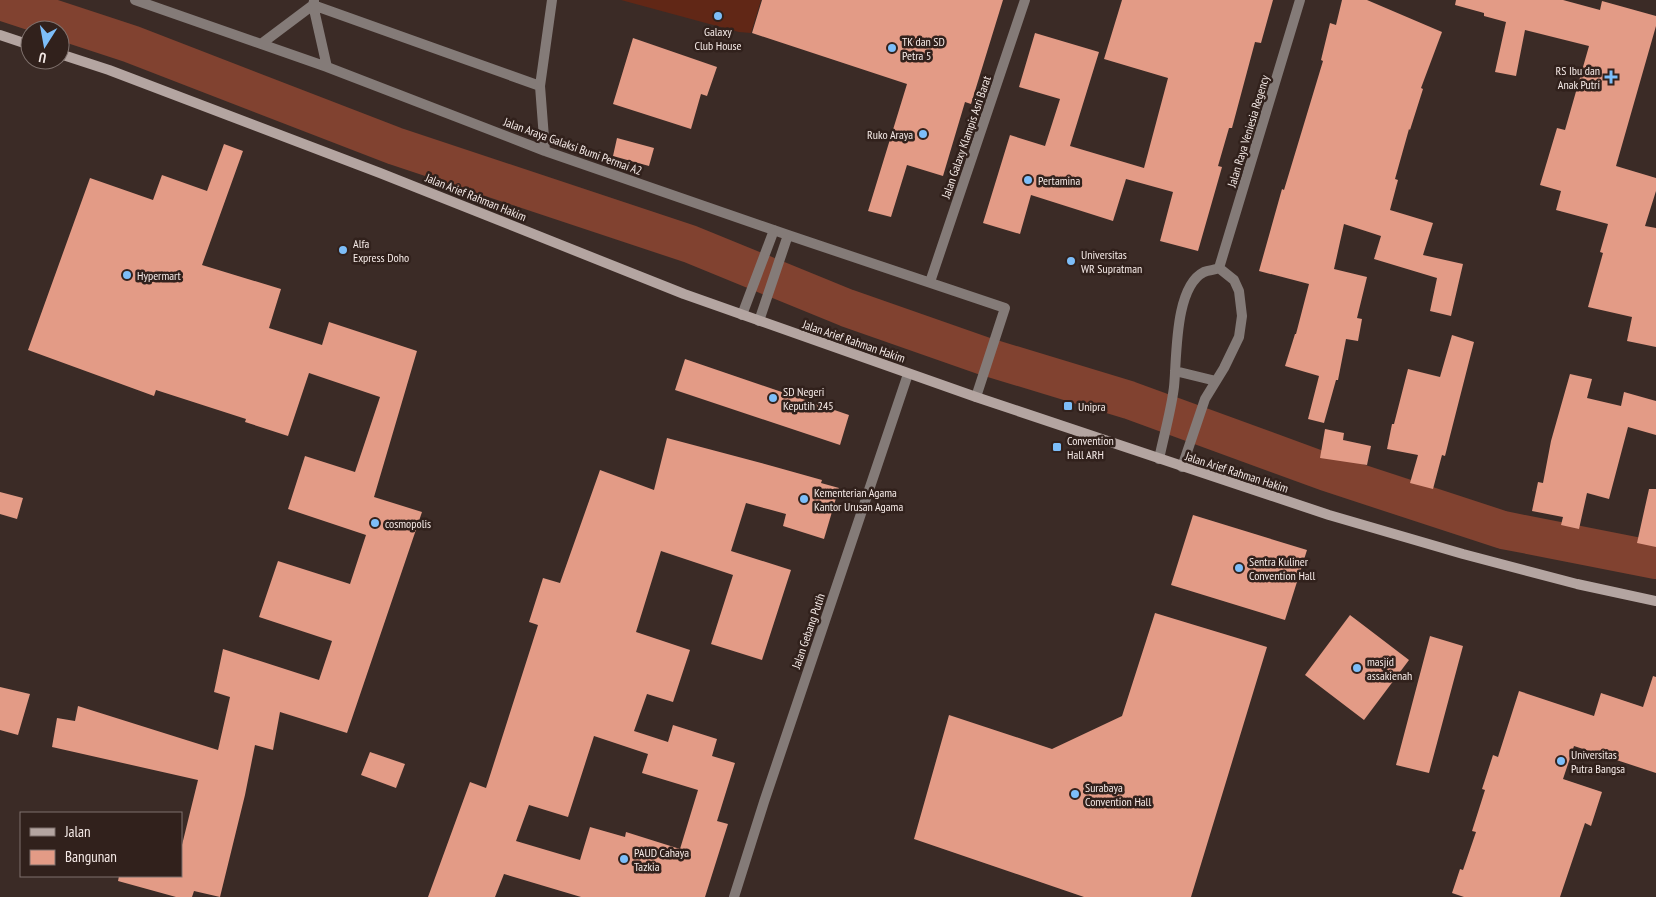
<svg xmlns="http://www.w3.org/2000/svg" width="1656" height="897" font-family="'PT Sans Narrow',sans-serif">
	<rect width="100%" height="100%" fill="#3b2b26"/>
	<path fill="#612716" d="M 621,0 L 761,0 L 751,33 L 739,32 Z"/>
	<g fill="none" stroke-linecap="round" stroke-linejoin="round">
		<path stroke="#814230" stroke-width="38" d="M 0,1 L 131,44 L 395,146 L 690,244 L 847,308 L 984,356 L 1129,400 L 1326,472 L 1503,530 L 1656,560"/>
	</g>
	<path fill="#e39b86" fill-rule="evenodd" d="M 762,0 L 1003,0 L 971,104 L 965,102 L 943,176 L 907,165 L 891,217 L 868,211 L 907,84 L 752,33 Z
		M 1122,0 L 1273,0 L 1261,43 L 1255,42 L 1232,128 L 1229,128 L 1218,166 L 1222,167 L 1198,251 L 1160,241 L 1173,192 L 1126,179 L 1113,221 L 1031,195 L 1020,234 L 983,223 L 1010,135 L 1045,146 L 1060,99 L 1019,87 L 1035,33 L 1099,52 L 1070,146 L 1144,168 L 1168,78 L 1104,59 Z
		M 1342,0 L 1367,0 L 1442,32 L 1421,88 L 1423,89 L 1410,130 L 1409,129 L 1395,179 L 1398,180 L 1390,210 L 1433,223 L 1423,255 L 1463,264 L 1451,316 L 1430,311 L 1437,278 L 1374,259 L 1381,236 L 1344,224 L 1334,269 L 1367,277 L 1357,318 L 1362,319 L 1358,341 L 1346,339 L 1338,380 L 1336,380 L 1324,423 L 1308,419 L 1319,376 L 1285,366 L 1295,334 L 1296,334 L 1309,284 L 1259,271 L 1282,189 L 1284,190 L 1323,61 L 1321,60 L 1330,23 L 1336,25 Z
		M 1456,0 L 1563,0 L 1600,10 L 1602,1 L 1656,16 L 1656,26 L 1616,166 L 1656,178 L 1656,191 L 1645,226 L 1656,228 L 1656,347 L 1627,341 L 1632,317 L 1588,307 L 1603,253 L 1600,252 L 1608,224 L 1556,210 L 1561,191 L 1540,185 L 1557,128 L 1565,130 L 1589,46 L 1525,30 L 1516,76 L 1495,72 L 1506,22 L 1484,16 L 1484,13 L 1455,5 Z
		M 633,38 L 717,67 L 707,96 L 701,94 L 691,129 L 613,104 Z
		M 617,138 L 654,148 L 649,166 L 613,156 Z
		M 224,144 L 243,151 L 202,265 L 281,289 L 269,328 L 322,345 L 329,322 L 417,351 L 374,497 L 422,512 L 347,733 L 280,712 L 273,750 L 255,745 L 245,795 L 220,897 L 194,891 L 192,897 L 176,897 L 118,881 L 119,876 L 181,876 L 181,849 L 198,780 L 52,747 L 57,718 L 75,721 L 78,706 L 218,750 L 230,697 L 214,692 L 223,649 L 319,680 L 332,641 L 259,617 L 278,561 L 350,584 L 366,535 L 288,509 L 305,456 L 355,472 L 380,397 L 309,373 L 288,436 L 245,422 L 246,419 L 156,390 L 154,396 L 28,350 L 90,178 L 153,200 L 162,175 L 207,191 Z
		M 1452,335 L 1474,342 L 1450,436 L 1445,456 L 1442,455 L 1433,489 L 1410,483 L 1418,455 L 1387,449 L 1392,424 L 1394,424 L 1408,369 L 1440,377 Z
		M 685,359 L 849,415 L 840,445 L 675,390 Z
		M 1570,374 L 1592,379 L 1587,398 L 1621,406 L 1624,392 L 1656,401 L 1656,435 L 1628,427 L 1609,499 L 1587,493 L 1579,529 L 1561,525 L 1563,517 L 1532,511 L 1538,482 L 1543,483 L 1551,441 Z
		M 1325,429 L 1344,433 L 1343,440 L 1371,446 L 1367,465 L 1320,458 Z
		M 667,438 L 772,466 L 822,480 L 821,483 L 839,488 L 824,539 L 783,526 L 786,514 L 746,503 L 731,551 L 791,570 L 762,660 L 711,644 L 733,575 L 661,551 L 636,632 L 690,650 L 673,702 L 647,694 L 634,731 L 668,742 L 673,725 L 717,739 L 712,756 L 735,763 L 717,821 L 728,824 L 705,897 L 581,897 L 504,874 L 495,897 L 428,897 L 470,782 L 486,788 L 538,625 L 529,622 L 543,578 L 560,583 L 600,470 L 654,490 ZM 594,736 L 648,754 L 642,773 L 698,790 L 680,849 L 626,832 L 625,837 L 590,827 L 580,860 L 516,841 L 529,805 L 568,817 Z
		M 1649,489 L 1656,489 L 1656,547 L 1637,543 Z
		M 0,492 L 23,498 L 17,519 L 0,514 Z
		M 1193,515 L 1307,550 L 1285,620 L 1171,585 Z
		M 1155,613 L 1267,647 L 1191,897 L 1084,897 L 914,839 L 949,715 L 1052,749 L 1122,716 Z
		M 1350,615 L 1409,660 L 1364,720 L 1305,675 Z
		M 1430,636 L 1463,646 L 1429,773 L 1396,765 Z
		M 1653,676 L 1656,677 L 1656,773 L 1574,746 L 1563,779 L 1602,792 L 1591,826 L 1585,823 L 1560,897 L 1464,897 L 1452,893 L 1460,869 L 1463,870 L 1476,832 L 1472,831 L 1485,790 L 1482,789 L 1493,755 L 1498,757 L 1519,691 L 1594,716 L 1601,693 L 1643,707 Z
		M 0,687 L 30,694 L 18,735 L 0,730 Z
		M 370,752 L 405,764 L 396,788 L 361,775 Z"/>
	<g fill="none" stroke-linecap="round" stroke-linejoin="round">
		<path stroke="#847b78" stroke-width="10" d="M 135,0 L 327,67 L 545,151 L 788,235 L 1005,308 L 976,397
			M 314,1 L 313,5 L 327,67
			M 313,5 L 540,86
			M 261,44 L 313,5
			M 545,151 L 540,86 L 552,0
			M 1219,268 L 1300,0
			M 930,282 L 1025,0
			M 742,315 L 774,230
			M 759,321 L 788,235
			M 1175,371 L 1216,381
			M 1159,459 C 1164,435 1171,411 1174,387 C 1177,359 1174,287 1204,272 C 1209,270 1215,270 1219,268
			M 1182,467 L 1205,399 L 1224,368 L 1239,337 L 1242,316 L 1239,291 L 1234,280 L 1219,268
			M 734,897 L 764,802 L 908,374"/>
		<path stroke="#b4a5a1" stroke-width="10" d="M 0,35 L 30,45
			M 60,54 L 109,70 L 380,173 L 684,294 L 976,397 L 1329,515 L 1463,554 L 1577,584 L 1656,601"/>
	</g>
	<g fill="#7dbef9" stroke="#31211c" stroke-width="2">
		<circle cx="718" cy="16" r="5"/>
		<circle cx="892" cy="48" r="5"/>
		<path d="M1608.5 69.5h5v5h5v5h-5v5h-5v-5h-5v-5h5z"/>
		<circle cx="923" cy="134" r="5"/>
		<circle cx="1028" cy="180" r="5"/>
		<circle cx="343" cy="250" r="5"/>
		<circle cx="1071" cy="261" r="5"/>
		<circle cx="127" cy="275" r="5"/>
		<circle cx="773" cy="398" r="5"/>
		<rect x="1063" y="401" width="10" height="10" rx="2.5"/>
		<rect x="1052" y="442" width="10" height="10" rx="2.5"/>
		<circle cx="804" cy="499" r="5"/>
		<circle cx="375" cy="523" r="5"/>
		<circle cx="1239" cy="568" r="5"/>
		<circle cx="1357" cy="668" r="5"/>
		<circle cx="1561" cy="761" r="5"/>
		<circle cx="1075" cy="794" r="5"/>
		<circle cx="624" cy="859" r="5"/>
	</g>
	<g text-anchor="middle" dominant-baseline="central" stroke-width="5" stroke-linejoin="round" paint-order="stroke">
		<g font-size="12" fill="#f5eae7" stroke="#31211c" text-anchor="start">
			<text x="718" y="31" text-anchor="middle">Galaxy<tspan x="718" dy="14">Club House</tspan></text>
			<text x="902" y="41">TK dan SD<tspan x="902" dy="14">Petra 5</tspan></text>
			<text x="1600" y="70" text-anchor="end">RS Ibu dan<tspan x="1600" dy="14">Anak Putri</tspan></text>
			<text x="913" y="134" text-anchor="end">Ruko Araya</text>
			<text x="1038" y="180">Pertamina</text>
			<text x="353" y="243">Alfa<tspan x="353" dy="14">Express Doho</tspan></text>
			<text x="1081" y="254">Universitas<tspan x="1081" dy="14">WR Supratman</tspan></text>
			<text x="137" y="275">Hypermart</text>
			<text x="783" y="391">SD Negeri<tspan x="783" dy="14">Keputih 245</tspan></text>
			<text x="1078" y="406">Unipra</text>
			<text x="1067" y="440">Convention<tspan x="1067" dy="14">Hall ARH</tspan></text>
			<text x="814" y="492">Kementerian Agama<tspan x="814" dy="14">Kantor Urusan Agama</tspan></text>
			<text x="385" y="523">cosmopolis</text>
			<text x="1249" y="561">Sentra Kuliner<tspan x="1249" dy="14">Convention Hall</tspan></text>
			<text x="1367" y="661">masjid<tspan x="1367" dy="14">assakienah</tspan></text>
			<text x="1571" y="754">Universitas<tspan x="1571" dy="14">Putra Bangsa</tspan></text>
			<text x="1085" y="787">Surabaya<tspan x="1085" dy="14">Convention Hall</tspan></text>
			<text x="634" y="852">PAUD Cahaya<tspan x="634" dy="14">Tazkia</tspan></text>
		</g>
		<g font-size="12" fill="#f5eae7" stroke="#31211c">
			<text transform="translate(1248 131) rotate(-73)">Jalan Raya Veniesia Regency</text>
			<text transform="translate(966 137) rotate(-71)">Jalan Galaxy Klampis Asri Barat</text>
			<text transform="translate(573 146) rotate(20)">Jalan Araya Galaksi Bumi Permai A2</text>
			<text transform="translate(476 197) rotate(22)">Jalan Arief Rahman Hakim</text>
			<text transform="translate(854 341) rotate(19)">Jalan Arief Rahman Hakim</text>
			<text transform="translate(1237 472) rotate(18)">Jalan Arief Rahman Hakim</text>
			<text transform="translate(808 631) rotate(-71)">Jalan Gebang Putih</text>
		</g>
	</g>
	<rect x="20" y="812" width="162" height="65" fill="#31211c" stroke="#7f716d"/>
	<rect x="30" y="828" width="25" height="8" fill="#b4a5a1" stroke="#7f716d"/>
	<text x="65" y="837" font-size="15" fill="#f5eae7">Jalan</text>
	<rect x="30" y="850" width="25" height="15" fill="#e39b86" stroke="#7f716d"/>
	<text x="65" y="862" font-size="15" fill="#f5eae7">Bangunan</text>
	<g transform="translate(45 45) rotate(191)"><circle r="24" fill="#31211c" stroke="#7f716d"/>
	<path d="M0-4L9 19L0 12L-9 19Z" fill="#7dbef9"/>
	<text y="-8" font-size="14" font-weight="bold" text-anchor="middle" fill="#f5eae7">U</text>
	</g>
</svg>
